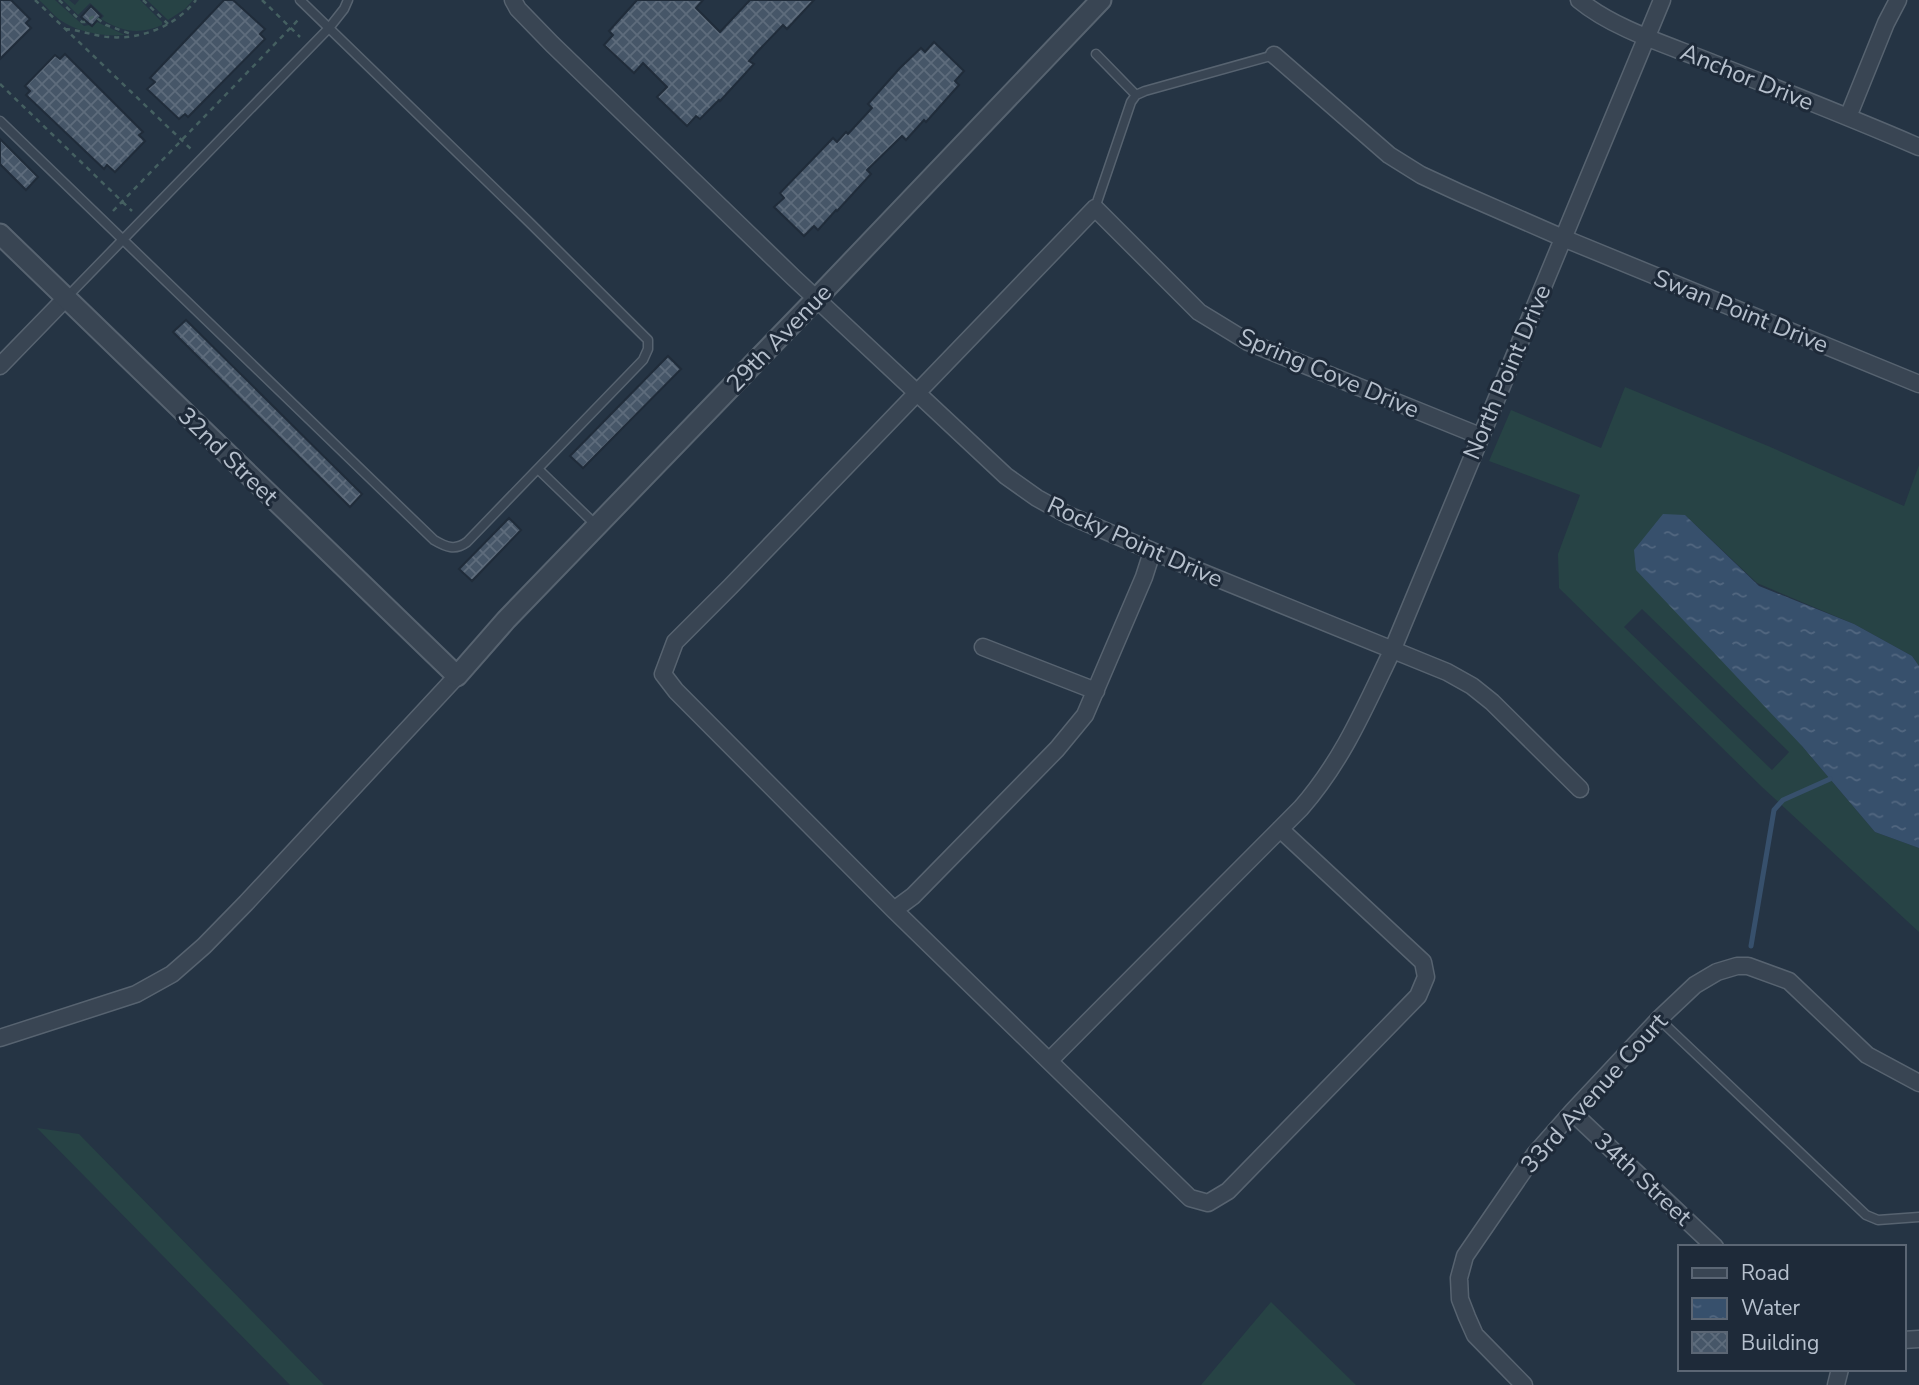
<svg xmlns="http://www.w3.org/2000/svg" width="1919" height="1385" font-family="'Nunito Sans',sans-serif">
	<defs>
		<pattern id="water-ripples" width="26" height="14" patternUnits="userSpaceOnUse" patternTransform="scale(1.75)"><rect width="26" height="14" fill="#37506c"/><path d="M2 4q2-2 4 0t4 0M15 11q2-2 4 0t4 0" fill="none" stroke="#526780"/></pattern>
		<pattern id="building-cross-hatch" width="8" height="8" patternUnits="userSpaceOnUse" patternTransform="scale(1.75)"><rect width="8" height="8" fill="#465668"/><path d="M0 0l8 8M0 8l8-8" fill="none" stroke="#5e6c7c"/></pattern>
	</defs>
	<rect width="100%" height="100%" fill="#253444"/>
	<path fill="#274345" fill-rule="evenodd" d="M 39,0 L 55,0 L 84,26 L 89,25 L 92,27 L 97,22 L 125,35 C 104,37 77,32 60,20 C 52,14 46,6 39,0 Z
		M 63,0 L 69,0 L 75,5 L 79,0 L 140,0 L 162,22 L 162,25 C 139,35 123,32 101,19 L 104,16 L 90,3 L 78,15 Z
		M 147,0 L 193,0 L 185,9 L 168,20 Z
		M 1625,387 L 1768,446 L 1904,506 L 1919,465 L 1919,666 L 1912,656 L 1854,624 L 1757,583 L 1685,515 L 1802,746 L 1875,832 L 1919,848 L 1919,932 L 1762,787 L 1559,588 L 1558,554 L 1580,495 L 1489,461 L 1511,410 L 1601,448 ZM 1642,609 L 1789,752 L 1772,770 L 1624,627 Z
		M 37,1128 L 79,1134 L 324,1385 L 290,1385 Z
		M 1271,1302 L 1356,1385 L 1201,1385 Z"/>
	<path fill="url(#water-ripples)" d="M 1663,514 L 1685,515 L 1759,586 L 1854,624 L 1912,656 L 1919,666 L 1919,848 L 1875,832 L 1802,746 L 1636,570 L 1634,550 Z"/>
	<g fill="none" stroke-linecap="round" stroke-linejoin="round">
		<path stroke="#37506c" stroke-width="5" d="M 1751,946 L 1774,810 L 1783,800 L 1830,779"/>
	</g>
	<path fill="url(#building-cross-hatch)" stroke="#202c3a" stroke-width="2" d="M 0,0 L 11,0 L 30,19 L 26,23 L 31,28 L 0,59 Z
		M 224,0 L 233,0 L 265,29 L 260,34 L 265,39 L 188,117 L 185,114 L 179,119 L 147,89 L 155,82 L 150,78 Z
		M 637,0 L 703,0 L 696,8 L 720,32 L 750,0 L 814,0 L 787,29 L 783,25 L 758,51 L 749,61 L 754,64 L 720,101 L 719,100 L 700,119 L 696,116 L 687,126 L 657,97 L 667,87 L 643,63 L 634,73 L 604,45 L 613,35 L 609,31 Z
		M 91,6 L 101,16 L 92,26 L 81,17 Z
		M 934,42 L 964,71 L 955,81 L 959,85 L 926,122 L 924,120 L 906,140 L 902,136 L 867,170 L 871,174 L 837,211 L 836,210 L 818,230 L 814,226 L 804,236 L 774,207 L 784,198 L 780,193 L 833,138 L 837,142 L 846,132 L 848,134 L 872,108 L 868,104 L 900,68 L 921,48 L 925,52 Z
		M 65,54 L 143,132 L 139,135 L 145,141 L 115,172 L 107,165 L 104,169 L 26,95 L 30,91 L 25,86 L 55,55 L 60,59 Z
		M 0,139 L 38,177 L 26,190 L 0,164 Z
		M 186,320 L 362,494 L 350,507 L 173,332 Z
		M 668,356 L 681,369 L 583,468 L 570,456 Z
		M 509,518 L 521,530 L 472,581 L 459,569 Z"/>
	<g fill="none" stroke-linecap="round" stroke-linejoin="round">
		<defs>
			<path id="service" d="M 1096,54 L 1136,95
				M 0,121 L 434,540 C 446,547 455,551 467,542 L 643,360 L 648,349 L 648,340 L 530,223 L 300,0
				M 1095,208 L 1131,102 L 1136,95 L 1145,91 L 1274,55
				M 66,298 L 329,28 L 344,9 L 348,0
				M 538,469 L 597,526
				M 1659,1019 L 1866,1215 L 1878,1220 L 1919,1217"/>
			<path id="minor" d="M 513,0 L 518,9 L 552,44 L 793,277 L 1006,476 L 1037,498 L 1068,515 L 1199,571 L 1447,672 L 1472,686 L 1492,702 L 1580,789
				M 1579,0 C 1614,29 1668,45 1710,62 C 1780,90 1850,117 1919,147
				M 1274,55 L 1389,155 L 1421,175 L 1460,193 L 1563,238 L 1919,384
				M 1848,117 L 1886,23 L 1898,0
				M 0,366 L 66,298
				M 1480,436 L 1248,342 L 1199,312 L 1095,208 L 730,587 L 675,642 L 663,674 L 676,691 L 894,910 L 1049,1061 L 1301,808 C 1343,760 1365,707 1392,651 L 1662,0
				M 983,647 L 1096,691
				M 894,910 L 913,896 L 1057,749 L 1085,715 L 1144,577 L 1152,552
				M 0,1038 L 136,994 L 172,974 L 204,946 L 246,903 L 457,676
				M 1049,1061 L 1190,1198 L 1208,1203 L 1228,1191 L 1418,996 L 1426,977 L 1423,962 L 1280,829
				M 1572,1112 L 1715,1247
				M 1903,1340 L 1919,1339
				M 1524,1385 L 1475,1335 L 1467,1317 L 1460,1299 L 1459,1278 L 1465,1256 L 1535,1154 L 1572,1112 L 1659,1019 L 1695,985 L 1717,972 L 1737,966 L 1748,966 L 1789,981 L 1867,1055 L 1919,1083
				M 1836,1385 L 1840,1369"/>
			<path id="tertiary" d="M 0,234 L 457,676 L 506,620 L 816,299 L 1101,0"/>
		</defs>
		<use href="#service" stroke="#576370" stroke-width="11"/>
		<use href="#minor" stroke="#576370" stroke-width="19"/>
		<use href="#tertiary" stroke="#576370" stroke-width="23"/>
		<path stroke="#456061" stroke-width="2.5" stroke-dasharray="5 5" stroke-linecap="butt" d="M 35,0 L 192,150
			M 59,0 L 82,22 L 85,22 L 94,16 L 106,25 L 131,34
			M 143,0 L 168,24
			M 262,0 L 300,37
			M 65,29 C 80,30 94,36 108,37 C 141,40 176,26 196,0
			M 0,84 L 132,211
			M 113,211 L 300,18"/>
		<use href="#service" stroke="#394553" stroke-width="8"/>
		<use href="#minor" stroke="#394553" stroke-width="16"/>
		<use href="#tertiary" stroke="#394553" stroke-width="19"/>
	</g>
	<g text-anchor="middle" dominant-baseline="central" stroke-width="6" stroke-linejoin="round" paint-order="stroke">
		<g font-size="24" fill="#b6c0cd" stroke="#1e2a39">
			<text transform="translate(1747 77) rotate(22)">Anchor Drive</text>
			<text transform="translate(1741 311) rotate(22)">Swan Point Drive</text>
			<text transform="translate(779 338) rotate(-46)">29th Avenue</text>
			<text transform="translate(1507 372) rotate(-67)">North Point Drive</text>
			<text transform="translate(1329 373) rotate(23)">Spring Cove Drive</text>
			<text transform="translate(228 456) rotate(44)">32nd Street</text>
			<text transform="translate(1135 542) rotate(24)">Rocky Point Drive</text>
			<text transform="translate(1594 1093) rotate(-48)">33rd Avenue Court</text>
			<text transform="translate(1643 1179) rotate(43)">34th Street</text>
		</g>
	</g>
	<rect x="1678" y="1245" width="228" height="126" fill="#1e2a39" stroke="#5b6674" stroke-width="2"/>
	<rect x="1692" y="1268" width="35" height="10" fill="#394553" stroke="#5b6674" stroke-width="2"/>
	<text x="1741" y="1280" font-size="21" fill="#b6c0cd">Road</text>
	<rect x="1692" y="1298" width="35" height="21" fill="url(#water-ripples)" stroke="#5b6674" stroke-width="2"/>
	<text x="1741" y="1315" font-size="21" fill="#b6c0cd">Water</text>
	<rect x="1692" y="1332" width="35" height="21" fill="url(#building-cross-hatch)" stroke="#5b6674" stroke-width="2"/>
	<text x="1741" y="1350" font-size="21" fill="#b6c0cd">Building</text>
</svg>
